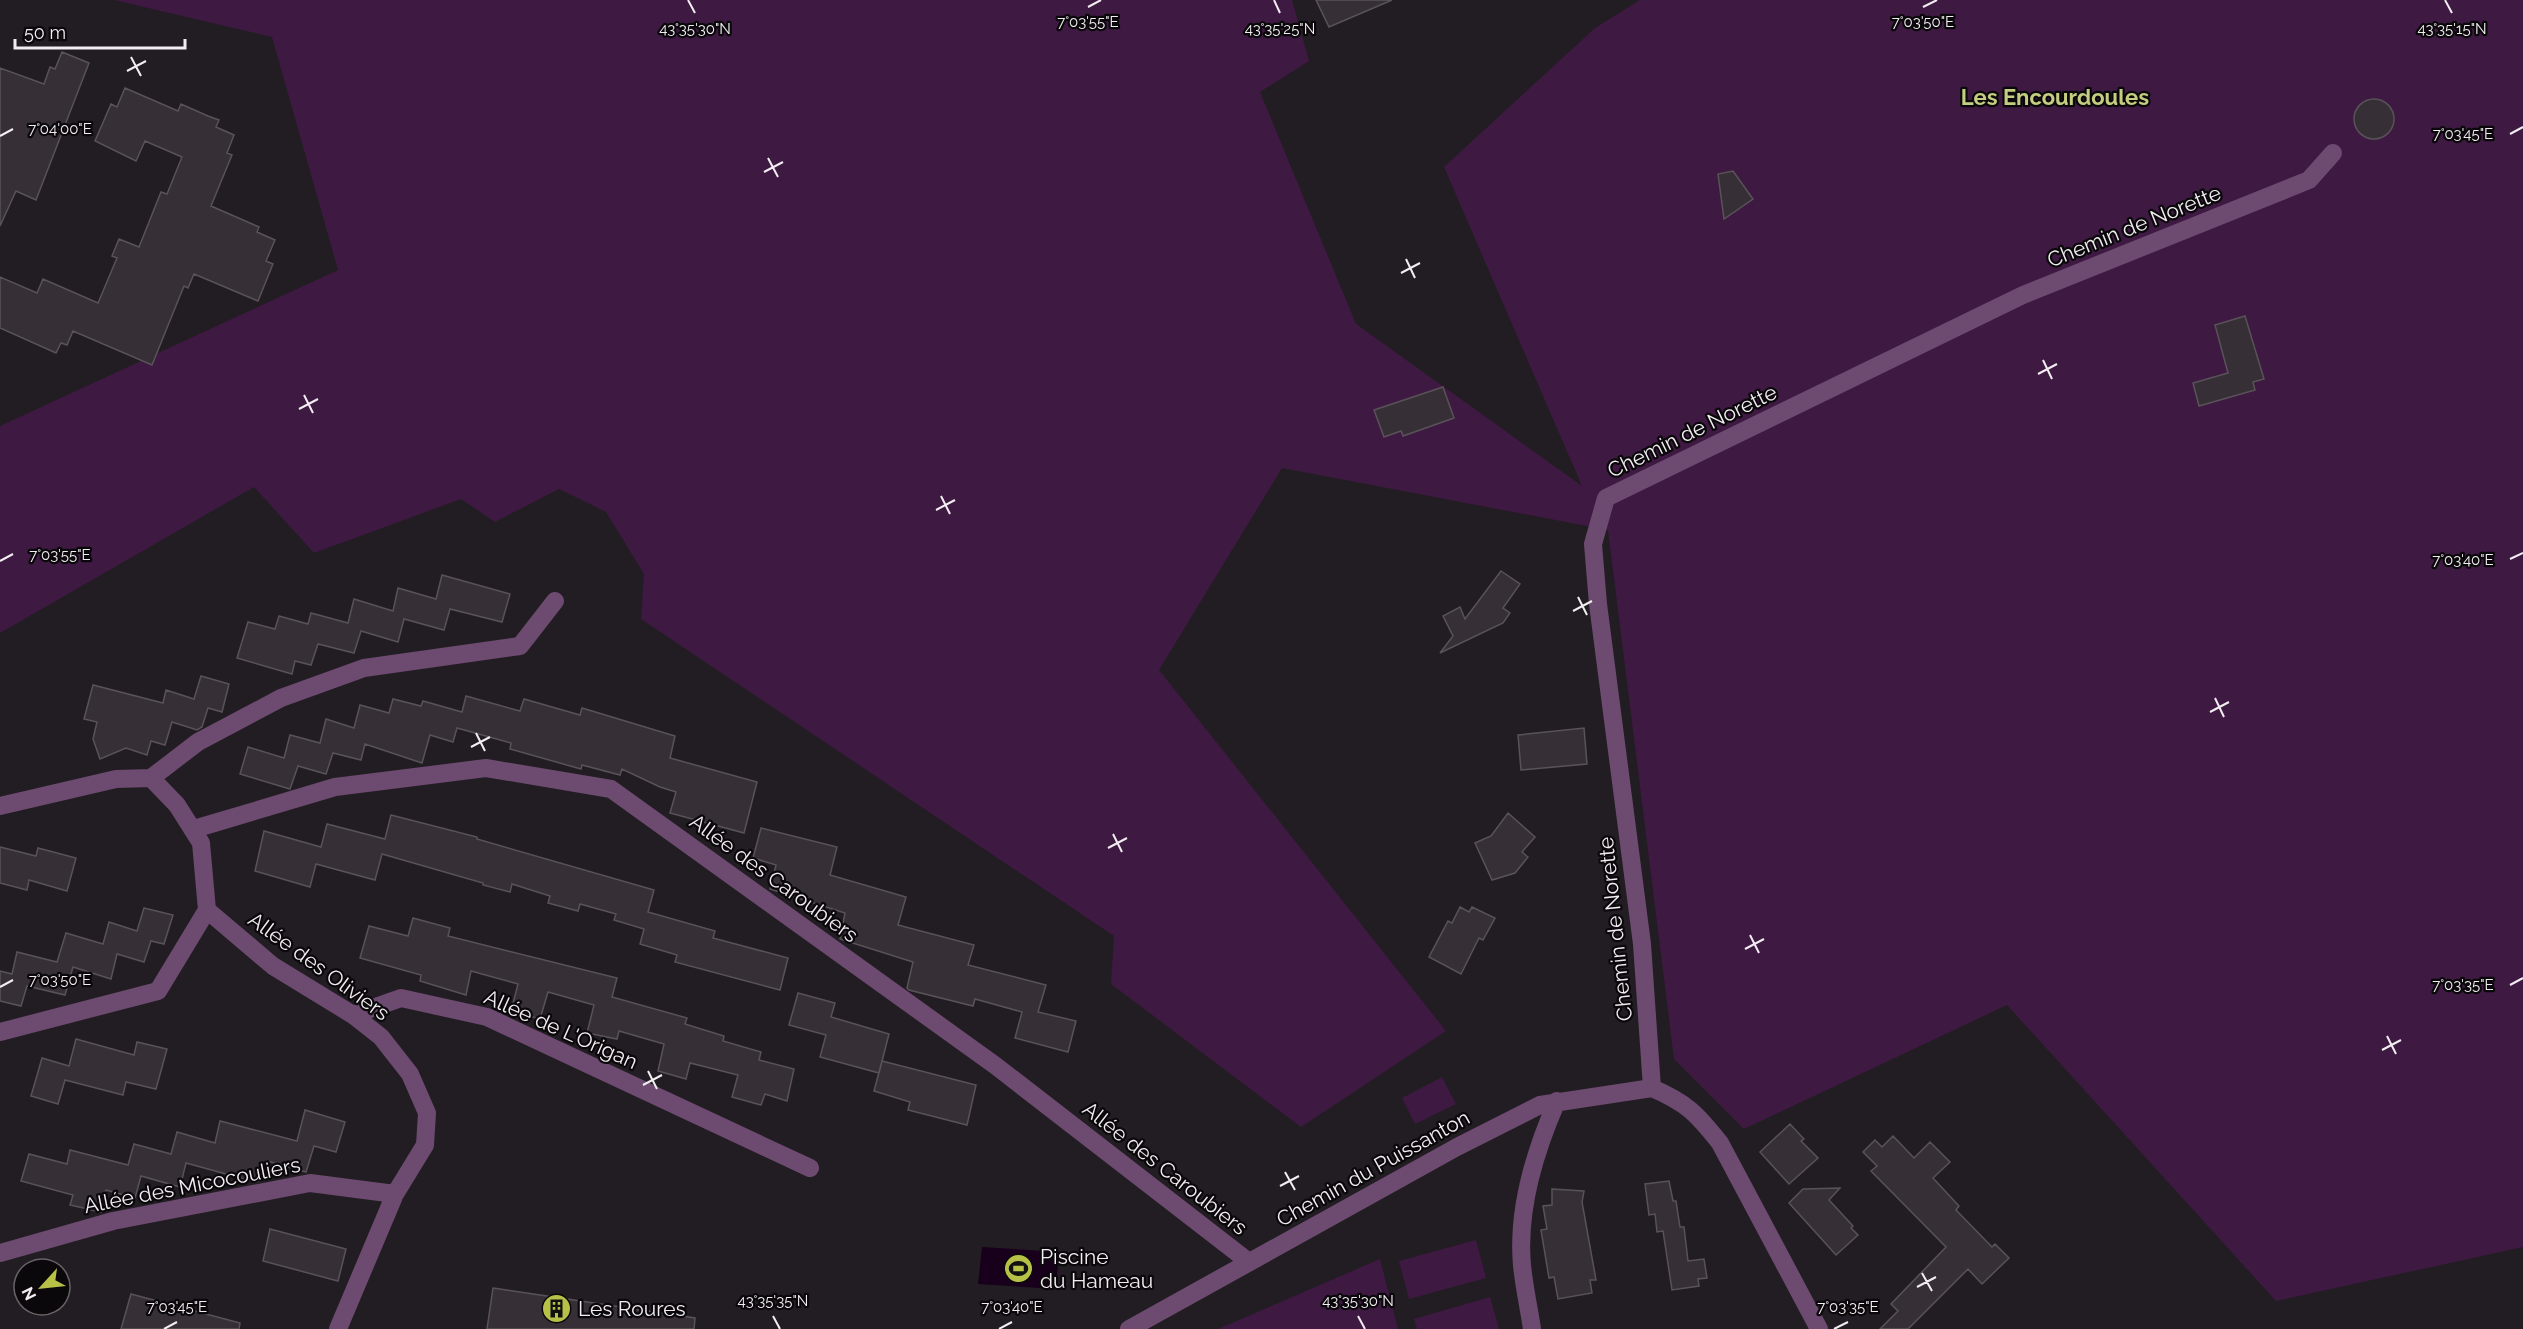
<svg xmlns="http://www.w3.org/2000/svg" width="2523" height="1329" font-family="Raleway,sans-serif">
	<rect width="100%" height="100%" fill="#221d22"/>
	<path fill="#3e1942" d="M 114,0 L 1292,0 L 1309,61 L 1260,92 L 1356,324 L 1582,486 L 1444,167 L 1595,28 L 1640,0 L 2523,0 L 2523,1247 L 2276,1301 L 2007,1005 L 1744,1129 L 1674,1059 L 1608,530 L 1282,468 L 1159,670 L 1446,1031 L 1301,1127 L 1111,984 L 1114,936 L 641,619 L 644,574 L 606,512 L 559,489 L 495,522 L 461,499 L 314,553 L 254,487 L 0,633 L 0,426 L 338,270 L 272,37 Z
		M 1442,1077 L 1456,1104 L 1415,1124 L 1402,1098 Z
		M 1476,1240 L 1486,1278 L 1409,1299 L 1399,1261 Z
		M 1380,1259 L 1398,1329 L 1218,1329 Z
		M 1490,1297 L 1499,1329 L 1417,1329 L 1414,1319 Z"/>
	<path fill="#18001c" d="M 982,1247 L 1060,1252 L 1055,1289 L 978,1284 Z"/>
	<path fill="#363036" stroke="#595359" stroke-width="1.5" d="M 1316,0 L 1392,0 L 1329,27 Z
		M 62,52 L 89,63 L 36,200 L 16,191 L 0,226 L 0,68 L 44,84 L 50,67 L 55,69 Z
		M 125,88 L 178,111 L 181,104 L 208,116 L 219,120 L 216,127 L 234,135 L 227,153 L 232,155 L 211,206 L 259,227 L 257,232 L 275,240 L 266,261 L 273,264 L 258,301 L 194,274 L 188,288 L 184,286 L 152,365 L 73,331 L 67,345 L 61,343 L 56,353 L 0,328 L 0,277 L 37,293 L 43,279 L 98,303 L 117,258 L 112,256 L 119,239 L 139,247 L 161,192 L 167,194 L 182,157 L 145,141 L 136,161 L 95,141 L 111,104 L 117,107 Z
		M2354 119a20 20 0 1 1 40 0a20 20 0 1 1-40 0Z
		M 1733,171 L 1753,199 L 1724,219 L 1718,174 Z
		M 2245,316 L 2264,379 L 2253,382 L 2255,390 L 2199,406 L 2193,383 L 2228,373 L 2215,325 Z
		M 1443,387 L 1454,418 L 1403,436 L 1401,431 L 1384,437 L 1374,410 Z
		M 1501,571 L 1520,584 L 1503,608 L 1510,613 L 1503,623 L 1440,653 L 1453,636 L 1443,616 L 1460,607 L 1465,619 Z
		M 442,575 L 510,594 L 502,622 L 450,609 L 444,630 L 404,619 L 398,642 L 361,631 L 354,653 L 318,644 L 311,665 L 295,661 L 292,674 L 237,658 L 248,622 L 275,629 L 279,616 L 308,624 L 311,613 L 348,623 L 354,599 L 393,611 L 398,588 L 436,599 Z
		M 201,676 L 229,684 L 222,712 L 208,708 L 202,727 L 197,730 L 172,722 L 165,745 L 151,741 L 147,755 L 126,748 L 100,759 L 93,739 L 97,722 L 84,719 L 93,685 L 163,703 L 166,690 L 194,699 Z
		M 466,696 L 520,711 L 524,699 L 580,715 L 582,708 L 675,736 L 670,758 L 757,782 L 744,833 L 670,813 L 676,792 L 660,787 L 622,769 L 620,775 L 582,765 L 581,769 L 510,749 L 511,743 L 457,728 L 453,742 L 430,735 L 422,763 L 365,744 L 361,760 L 333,753 L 326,774 L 298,766 L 290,789 L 240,774 L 248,747 L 284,758 L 290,735 L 320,743 L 326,719 L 354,728 L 360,705 L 389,713 L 393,699 L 421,706 L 423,701 L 462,712 Z
		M 1584,728 L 1587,764 L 1521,770 L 1518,735 Z
		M 1508,813 L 1535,837 L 1522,852 L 1528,857 L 1515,873 L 1492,880 L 1475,843 L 1491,836 Z
		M 391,815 L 477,837 L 477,839 L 654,890 L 648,912 L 715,931 L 713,938 L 788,958 L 780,990 L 675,962 L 677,955 L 640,944 L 644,929 L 614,920 L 616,914 L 580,904 L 578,911 L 548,903 L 550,896 L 512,884 L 510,892 L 483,885 L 483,883 L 382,854 L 375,880 L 316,864 L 310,887 L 255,871 L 264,831 L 321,847 L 327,824 L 385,839 Z
		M 761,828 L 837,847 L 830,875 L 906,897 L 898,925 L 974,945 L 968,965 L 1046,985 L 1038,1012 L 1076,1021 L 1068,1052 L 1015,1038 L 1022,1012 L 975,999 L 973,1006 L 909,990 L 907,988 L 913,962 L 840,939 L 845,913 L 770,889 L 776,865 L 753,858 Z
		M 0,847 L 36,856 L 38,848 L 76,858 L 67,891 L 29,880 L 27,890 L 0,883 Z
		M 1460,907 L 1469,912 L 1472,907 L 1495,918 L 1483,940 L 1479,938 L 1461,974 L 1429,957 L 1448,921 L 1452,923 Z
		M 144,908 L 173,915 L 164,944 L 151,941 L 144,962 L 117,954 L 111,979 L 73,967 L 65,995 L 27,986 L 21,1006 L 0,1001 L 0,971 L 12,974 L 17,952 L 57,962 L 66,933 L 103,944 L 109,922 L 137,931 Z
		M 413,918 L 450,928 L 448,936 L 617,978 L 612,997 L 687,1018 L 685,1024 L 724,1036 L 723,1041 L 761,1052 L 759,1060 L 794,1069 L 787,1101 L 765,1094 L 761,1105 L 732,1097 L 738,1075 L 690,1063 L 686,1079 L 658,1071 L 664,1044 L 619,1031 L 617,1039 L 587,1033 L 594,1005 L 548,992 L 540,1019 L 511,1011 L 518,984 L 471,971 L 466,995 L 420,981 L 421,975 L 360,958 L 369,926 L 408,936 Z
		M 798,993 L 835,1003 L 831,1017 L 889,1034 L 879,1073 L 820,1057 L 826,1035 L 789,1025 Z
		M 76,1039 L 134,1055 L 137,1042 L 167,1049 L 156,1089 L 126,1082 L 123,1095 L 65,1080 L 58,1104 L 31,1096 L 42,1058 L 69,1066 Z
		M 882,1061 L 976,1085 L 967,1125 L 908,1110 L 910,1102 L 874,1091 Z
		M 305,1110 L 345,1122 L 336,1152 L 314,1146 L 306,1172 L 267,1161 L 261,1181 L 255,1182 L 186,1163 L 180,1187 L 141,1176 L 135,1198 L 106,1190 L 101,1212 L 70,1205 L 73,1195 L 21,1181 L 29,1154 L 67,1164 L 70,1150 L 128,1165 L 134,1144 L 171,1154 L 177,1132 L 215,1143 L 220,1121 L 297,1141 Z
		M 1790,1124 L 1804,1139 L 1801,1141 L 1818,1158 L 1789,1184 L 1760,1152 Z
		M 1893,1136 L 1914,1158 L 1930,1142 L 1950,1162 L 1933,1178 L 1959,1206 L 1956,1210 L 1992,1247 L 1995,1244 L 2009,1258 L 1982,1284 L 1968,1269 L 1908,1329 L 1880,1329 L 1898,1311 L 1891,1304 L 1946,1247 L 1871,1171 L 1877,1166 L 1863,1152 L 1875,1140 L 1882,1147 Z
		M 1669,1181 L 1673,1201 L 1676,1201 L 1680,1227 L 1684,1227 L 1688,1261 L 1704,1259 L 1707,1278 L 1698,1279 L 1699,1286 L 1672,1290 L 1663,1231 L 1657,1232 L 1655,1214 L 1649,1215 L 1645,1184 Z
		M 1840,1188 L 1829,1200 L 1853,1226 L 1851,1228 L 1858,1235 L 1836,1255 L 1789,1203 L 1803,1189 Z
		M 1552,1189 L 1584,1191 L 1582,1202 L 1596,1280 L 1590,1280 L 1592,1293 L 1558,1299 L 1554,1277 L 1549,1278 L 1541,1230 L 1547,1229 L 1543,1206 L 1552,1205 Z
		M 270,1229 L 346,1249 L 338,1281 L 263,1261 Z
		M 493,1288 L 695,1318 L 694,1329 L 487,1329 Z
		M 131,1294 L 240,1323 L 239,1329 L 121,1329 Z"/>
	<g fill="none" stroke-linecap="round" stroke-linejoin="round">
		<path stroke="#6d4a70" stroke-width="18" d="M 151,778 L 177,805 L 201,843 L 207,910 L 273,966 L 353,1015 L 381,1037 L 410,1074 L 427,1113 L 425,1145 L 395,1194 L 338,1329
			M 151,778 L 198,742 L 281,698 L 364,668 L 520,646 L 555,601
			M 0,806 L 116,779 L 151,778
			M 194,829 L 335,787 L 486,768 L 611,789 L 996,1066 L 1249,1262
			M 353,1015 L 401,998 L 487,1017 L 810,1168
			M 0,1032 L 158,991 L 207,910
			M 1652,1088 L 1642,944 L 1598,604 L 1593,544 L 1606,498 L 2023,295 L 2309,180 L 2333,153
			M 1652,1088 C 1687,1103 1697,1114 1720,1143 L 1819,1329
			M 0,1253 L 113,1221 L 310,1183 L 395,1194
			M 1129,1329 L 1457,1147 L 1540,1105 L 1652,1088
			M 1532,1329 C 1529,1308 1524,1287 1522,1265 C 1517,1210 1535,1151 1557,1101"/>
	</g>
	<path fill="none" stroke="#f1edf1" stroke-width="2" d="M 688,0 L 695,13M 1274,0 L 1280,13M 2445,0 L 2452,13M 1088,7 L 1101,0M 1923,7 L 1937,0M 131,57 L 141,76M 127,71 L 146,61M 2510,134 L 2523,127M 0,136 L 13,129M 768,158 L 778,177M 764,172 L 783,162M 1406,259 L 1415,278M 1401,273 L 1420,263M 2043,360 L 2052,379M 2038,374 L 2057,364M 304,395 L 313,413M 299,409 L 318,399M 941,496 L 950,514M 936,510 L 955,500M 2510,559 L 2523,553M 0,561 L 13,554M 1578,597 L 1587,615M 1573,611 L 1592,601M 2215,698 L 2224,717M 2210,712 L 2229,702M 476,733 L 485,751M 471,747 L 490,737M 1113,834 L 1122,852M 1108,848 L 1127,838M 1750,935 L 1759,953M 1745,949 L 1764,939M 2510,985 L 2523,978M 0,987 L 13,980M 2387,1036 L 2396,1054M 2382,1050 L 2401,1040M 648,1071 L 657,1089M 643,1085 L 662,1075M 1285,1172 L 1295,1190M 1280,1186 L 1299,1176M 1922,1273 L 1932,1291M 1917,1287 L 1936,1277M 773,1316 L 780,1329M 1358,1316 L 1365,1329M 164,1329 L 177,1322M 999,1329 L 1012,1322M 1834,1329 L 1848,1322"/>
	<defs>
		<symbol id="stadium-disc" viewBox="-11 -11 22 22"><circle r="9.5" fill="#b7c148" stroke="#0a080a"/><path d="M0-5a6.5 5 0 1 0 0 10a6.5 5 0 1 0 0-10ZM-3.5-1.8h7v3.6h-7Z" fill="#111"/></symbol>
		<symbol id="building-disc" viewBox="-11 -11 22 22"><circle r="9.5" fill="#b7c148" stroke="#0a080a"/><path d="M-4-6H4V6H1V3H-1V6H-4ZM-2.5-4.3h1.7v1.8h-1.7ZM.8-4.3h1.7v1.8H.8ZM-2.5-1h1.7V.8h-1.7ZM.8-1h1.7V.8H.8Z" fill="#111"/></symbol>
	</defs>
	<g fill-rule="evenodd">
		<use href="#stadium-disc" x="1002" y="1252" width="33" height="33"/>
		<use href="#building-disc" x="540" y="1292" width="33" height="33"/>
	</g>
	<g text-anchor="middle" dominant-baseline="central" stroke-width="4.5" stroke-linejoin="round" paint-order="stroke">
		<g font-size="21" fill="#f1edf1" stroke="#0a080a">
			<text transform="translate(2134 226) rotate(-22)">Chemin de Norette</text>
			<text transform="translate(1692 431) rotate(-26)">Chemin de Norette</text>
			<text transform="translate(774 878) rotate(36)">Allée des Caroubiers</text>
			<text transform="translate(1615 929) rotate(-96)">Chemin de Norette</text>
			<text transform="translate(319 966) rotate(36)">Allée des Oliviers</text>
			<text transform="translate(561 1029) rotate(24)">Allée de L'Origan</text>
			<text transform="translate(1165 1168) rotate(38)">Allée des Caroubiers</text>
			<text transform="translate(1373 1168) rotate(-29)">Chemin du Puissanton</text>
			<text transform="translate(192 1185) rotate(-11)">Allée des Micocouliers</text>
		</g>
		<g font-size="21" fill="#f1edf1" stroke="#0a080a" text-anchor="start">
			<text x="1040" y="1256">Piscine<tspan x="1040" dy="24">du Hameau</tspan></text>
			<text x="578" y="1308">Les Roures</text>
		</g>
		<g font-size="22" font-weight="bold" fill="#c5cd80" stroke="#0a080a">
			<text x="2055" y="97">Les Encourdoules</text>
		</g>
	</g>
	<g font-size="15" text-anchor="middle" fill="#f1edf1" stroke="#0a080a" stroke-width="4.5" stroke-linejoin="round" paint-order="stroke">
		<text x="1088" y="27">7°03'55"E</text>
		<text x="1923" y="27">7°03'50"E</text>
		<text x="695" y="34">43°35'30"N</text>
		<text x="1280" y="34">43°35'25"N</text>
		<text x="2452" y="34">43°35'15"N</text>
		<text x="60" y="134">7°04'00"E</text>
		<text x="2463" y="139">7°03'45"E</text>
		<text x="60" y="560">7°03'55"E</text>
		<text x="2463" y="565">7°03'40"E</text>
		<text x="60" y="985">7°03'50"E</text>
		<text x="2463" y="990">7°03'35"E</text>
		<text x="773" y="1306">43°35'35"N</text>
		<text x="1358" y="1306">43°35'30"N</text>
		<text x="177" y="1312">7°03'45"E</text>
		<text x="1012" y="1312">7°03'40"E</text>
		<text x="1848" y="1312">7°03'35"E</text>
	</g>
	<g transform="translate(42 1287) rotate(243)"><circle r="28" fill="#0a080a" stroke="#666466" stroke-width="1.5"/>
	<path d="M0-4.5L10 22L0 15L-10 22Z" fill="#b7c148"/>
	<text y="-9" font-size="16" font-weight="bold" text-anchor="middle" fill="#f1edf1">N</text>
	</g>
	<path d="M15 39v9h170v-9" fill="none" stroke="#f1edf1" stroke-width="3"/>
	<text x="24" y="39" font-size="18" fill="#f1edf1" stroke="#0a080a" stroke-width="4.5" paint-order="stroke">50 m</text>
</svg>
